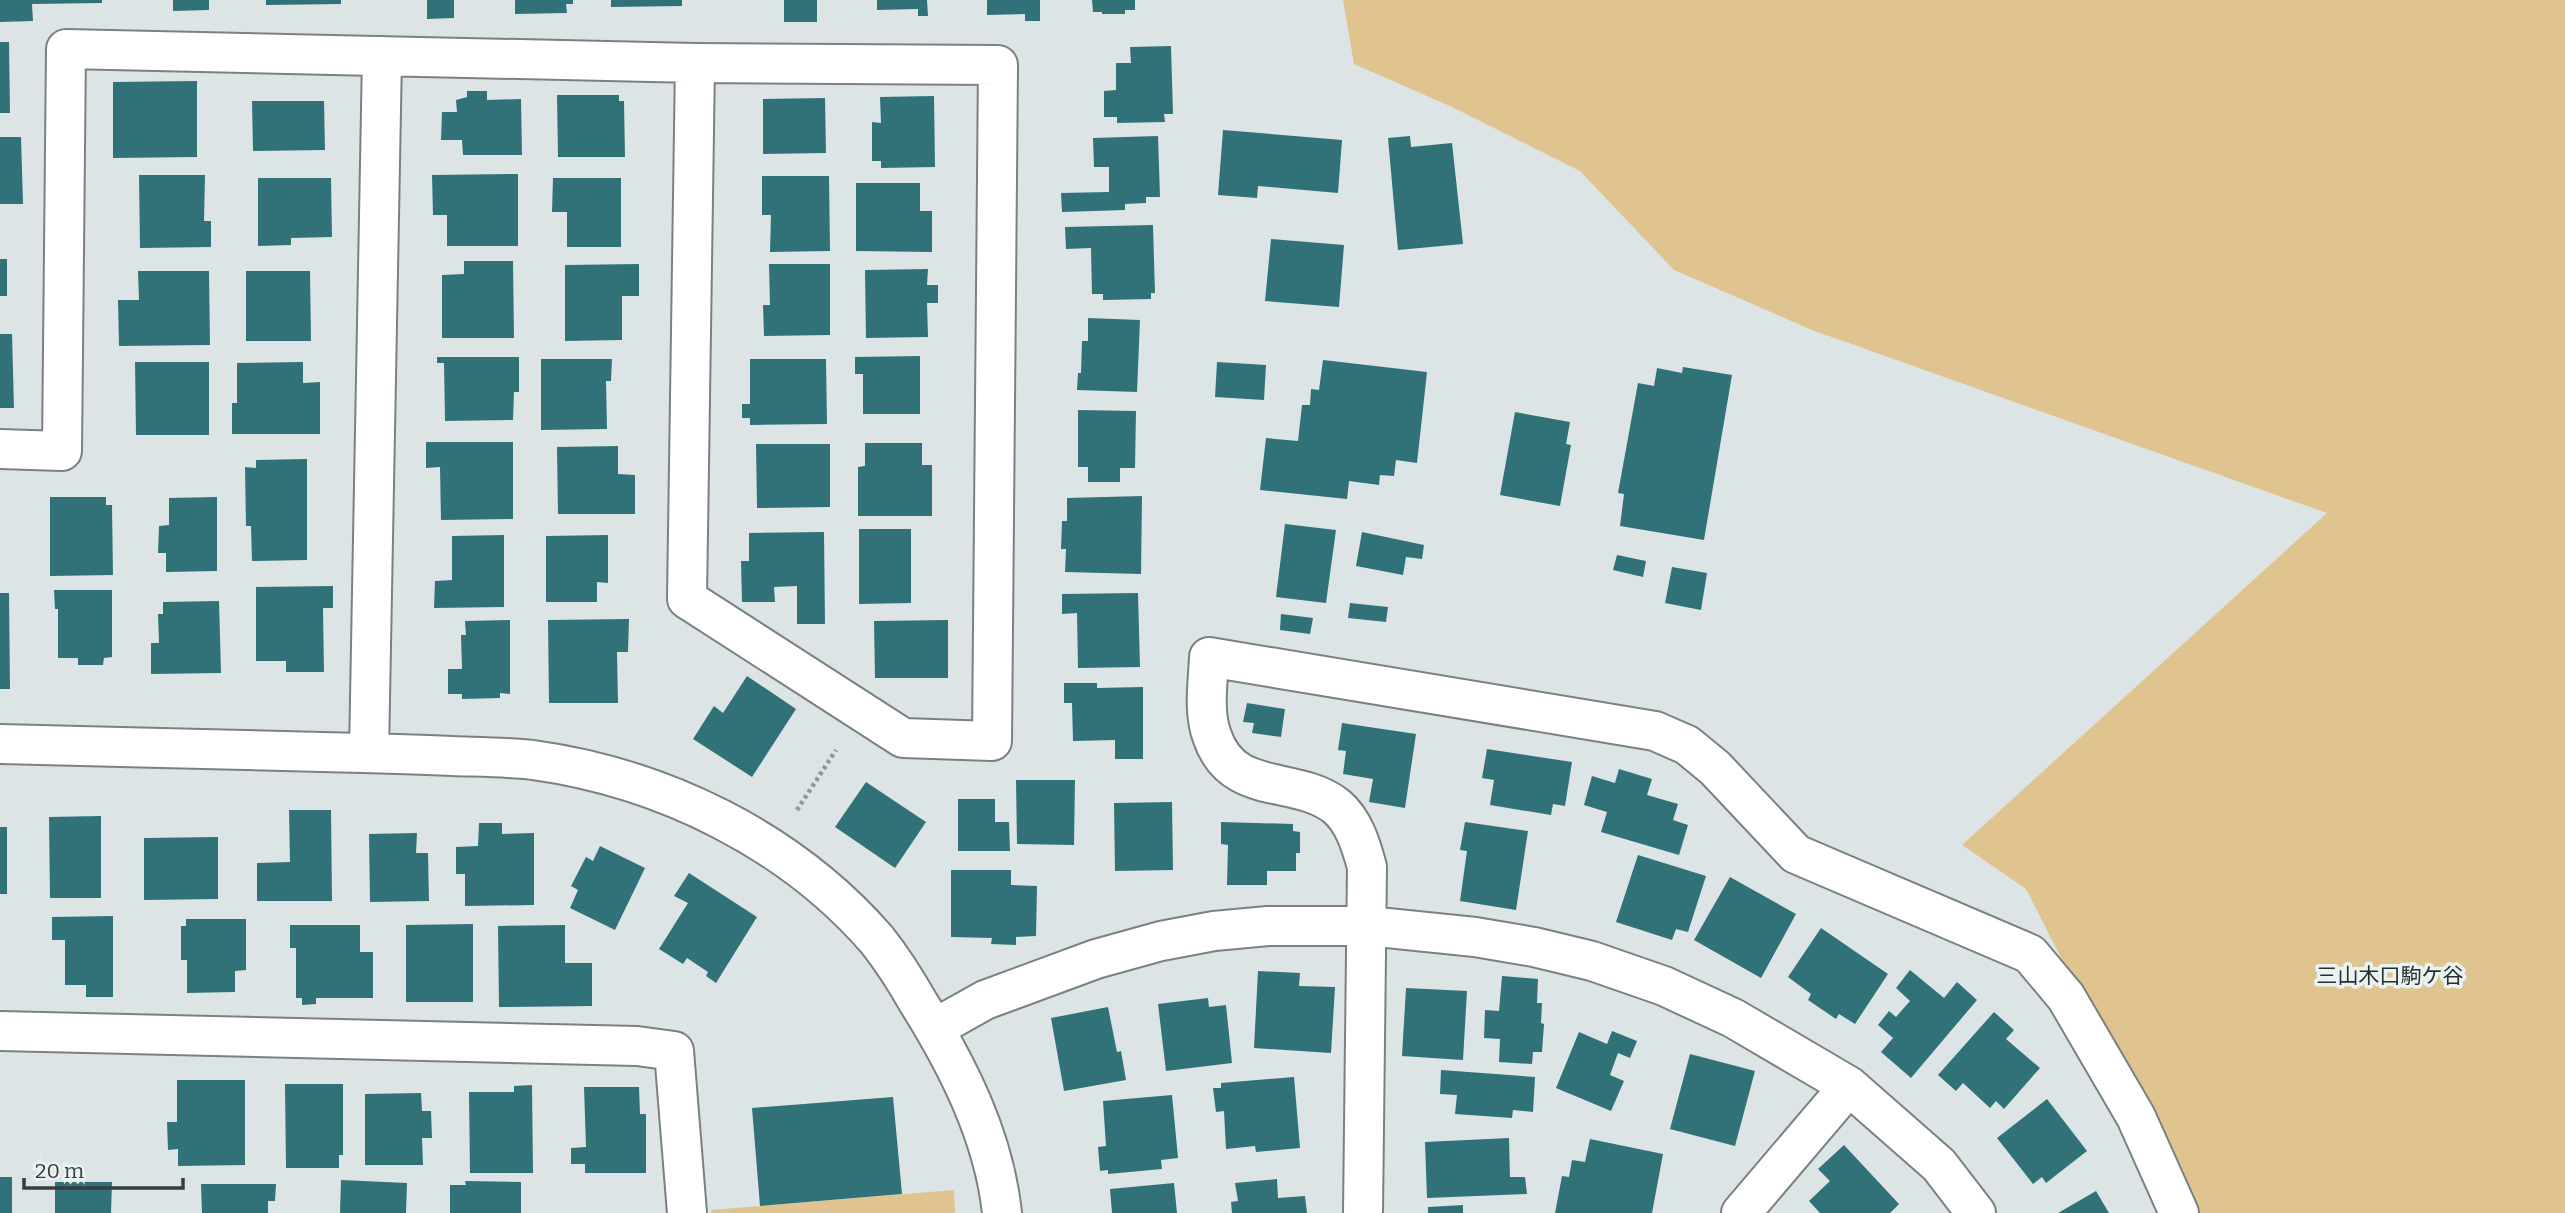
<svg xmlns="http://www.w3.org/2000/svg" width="2565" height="1213" font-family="Bitter,'Noto Sans JP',serif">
	<rect width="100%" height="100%" fill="#dde4e5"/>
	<path fill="#dfc490" d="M 1343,0 L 2565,0 L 2565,1213 L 2191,1213 L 2026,889 L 1962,845 L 2327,513 L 1812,330 L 1674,270 L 1580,171 L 1452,107 L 1354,64 Z
		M 954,1190 L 955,1213 L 711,1213 L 711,1210 Z"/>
	<path fill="#317279" d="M 0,0 L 102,0 L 102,3 L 32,4 L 33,21 L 0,22 Z
		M 173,0 L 209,0 L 209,10 L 173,11 Z
		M 266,0 L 341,0 L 341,4 L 266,5 Z
		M 427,0 L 454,0 L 454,18 L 427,19 Z
		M 515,0 L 573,0 L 573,4 L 566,4 L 567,13 L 515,14 Z
		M 611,0 L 682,0 L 682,6 L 611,7 Z
		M 784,0 L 817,0 L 817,22 L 784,22 Z
		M 877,0 L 927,0 L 928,16 L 918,16 L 918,9 L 877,10 Z
		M 987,0 L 1040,0 L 1040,21 L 1025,21 L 1025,14 L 987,15 Z
		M 1092,0 L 1135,0 L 1135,10 L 1125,10 L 1125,14 L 1102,14 L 1102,12 L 1093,12 Z
		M 0,42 L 9,42 L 10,113 L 0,113 Z
		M 1171,46 L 1173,114 L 1164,114 L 1165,122 L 1117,123 L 1117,117 L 1104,117 L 1104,91 L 1116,90 L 1116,63 L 1131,63 L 1130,47 Z
		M 197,81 L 197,157 L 113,158 L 113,82 Z
		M 467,91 L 487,91 L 487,100 L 521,99 L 522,155 L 463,155 L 462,140 L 441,140 L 442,112 L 457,112 L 456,100 L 467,97 Z
		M 557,95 L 619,95 L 619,101 L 624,101 L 625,157 L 558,157 Z
		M 934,96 L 935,167 L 881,168 L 881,161 L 872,161 L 872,122 L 881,123 L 880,97 Z
		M 825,98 L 826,153 L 763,154 L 763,99 Z
		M 252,101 L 324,101 L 325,150 L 253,151 Z
		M 1223,130 L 1342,140 L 1338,193 L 1258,186 L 1257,198 L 1218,195 Z
		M 1158,136 L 1160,197 L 1146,197 L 1146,203 L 1125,204 L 1125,210 L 1062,212 L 1061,193 L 1109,192 L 1109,167 L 1094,167 L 1093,138 Z
		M 1410,136 L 1411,147 L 1452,143 L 1463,244 L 1398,250 L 1388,138 Z
		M 0,137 L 21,137 L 23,204 L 0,204 Z
		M 518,174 L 518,246 L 447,246 L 447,215 L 433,215 L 432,175 Z
		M 139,175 L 205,175 L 204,221 L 211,221 L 211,247 L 140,248 Z
		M 762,176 L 829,176 L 830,251 L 770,252 L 771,215 L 762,215 Z
		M 258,178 L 331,178 L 332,237 L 291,238 L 291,245 L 258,246 Z
		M 553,178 L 621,178 L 621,247 L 567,247 L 567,212 L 552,212 Z
		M 856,183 L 920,183 L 920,211 L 932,211 L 932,252 L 856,251 Z
		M 1153,225 L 1155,293 L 1151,293 L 1151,299 L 1103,300 L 1103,294 L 1092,294 L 1091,248 L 1066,249 L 1065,227 Z
		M 1271,239 L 1344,245 L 1339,307 L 1265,301 Z
		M 0,259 L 7,259 L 7,296 L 0,296 Z
		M 464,261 L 513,261 L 514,338 L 442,338 L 442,275 L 464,274 Z
		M 639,264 L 639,296 L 622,296 L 622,340 L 565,341 L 565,265 Z
		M 769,264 L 830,264 L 830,335 L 764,336 L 763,305 L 770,305 Z
		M 928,269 L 927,285 L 938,285 L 938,303 L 927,303 L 928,337 L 866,338 L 865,270 Z
		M 138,271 L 209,271 L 210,345 L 119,346 L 118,300 L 139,300 Z
		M 246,271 L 310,271 L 311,341 L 246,341 Z
		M 1088,318 L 1140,320 L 1137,392 L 1077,390 L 1078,373 L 1081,373 L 1082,341 L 1088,341 Z
		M 0,334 L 12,334 L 14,408 L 0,408 Z
		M 920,356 L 920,414 L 863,414 L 863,374 L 855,374 L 855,357 Z
		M 437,357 L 519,357 L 519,392 L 514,392 L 513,420 L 445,421 L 444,363 L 437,363 Z
		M 541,359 L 612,359 L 611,381 L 606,381 L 607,429 L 541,430 Z
		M 750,359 L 826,359 L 827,424 L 750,425 L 750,418 L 742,418 L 742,404 L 750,404 Z
		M 1323,360 L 1427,372 L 1417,463 L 1396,460 L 1394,476 L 1380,475 L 1379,485 L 1349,481 L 1347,499 L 1260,490 L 1266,438 L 1298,441 L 1302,405 L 1310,405 L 1311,389 L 1319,390 Z
		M 135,362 L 209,362 L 209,435 L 136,435 Z
		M 303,362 L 303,383 L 320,382 L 320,434 L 232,434 L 232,403 L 237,403 L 237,363 Z
		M 1217,362 L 1266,365 L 1264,400 L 1215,397 Z
		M 1683,367 L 1732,375 L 1704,540 L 1620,526 L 1624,494 L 1618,493 L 1638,383 L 1654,386 L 1657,368 L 1682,373 Z
		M 1078,410 L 1136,411 L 1135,468 L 1120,468 L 1120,482 L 1088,482 L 1088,467 L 1078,467 Z
		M 1515,412 L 1570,422 L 1566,444 L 1571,445 L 1560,506 L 1500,495 Z
		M 426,442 L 513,442 L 513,519 L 441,520 L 440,467 L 426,468 Z
		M 865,443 L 922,443 L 922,465 L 932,465 L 932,516 L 858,516 L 858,467 L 865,466 Z
		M 756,444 L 830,444 L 830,507 L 757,508 Z
		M 618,446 L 618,474 L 635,475 L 635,514 L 558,514 L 557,447 Z
		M 307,459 L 307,560 L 252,561 L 251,526 L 246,526 L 245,467 L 256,468 L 256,460 Z
		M 1142,496 L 1141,574 L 1065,572 L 1066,549 L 1061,549 L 1062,521 L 1067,521 L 1067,498 Z
		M 50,497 L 106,497 L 106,505 L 112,505 L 113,575 L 50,576 Z
		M 217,497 L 217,571 L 166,572 L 166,553 L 158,553 L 159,526 L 169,525 L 169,498 Z
		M 1285,524 L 1336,530 L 1326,603 L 1276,597 Z
		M 859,529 L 911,529 L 911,603 L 859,604 Z
		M 824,532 L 825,624 L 797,624 L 797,586 L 774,587 L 775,602 L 742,602 L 741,561 L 749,561 L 749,533 Z
		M 1362,532 L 1424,545 L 1422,559 L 1406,557 L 1403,575 L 1356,566 Z
		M 504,535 L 504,607 L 434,608 L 435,581 L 452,580 L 452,536 Z
		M 608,535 L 608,583 L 597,582 L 597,602 L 546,602 L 546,536 Z
		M 1617,555 L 1646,561 L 1643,577 L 1613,570 Z
		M 1672,567 L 1707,573 L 1701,610 L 1665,603 Z
		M 333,586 L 333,608 L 323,608 L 324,672 L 286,672 L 286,661 L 256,661 L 256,587 Z
		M 54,590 L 112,590 L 112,657 L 104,658 L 103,665 L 78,665 L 78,658 L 58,658 L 58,609 L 55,609 Z
		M 0,593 L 9,593 L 10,689 L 0,689 Z
		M 1138,593 L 1140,667 L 1078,668 L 1077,613 L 1062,614 L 1062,594 Z
		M 219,601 L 221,673 L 151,674 L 151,643 L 159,643 L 158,614 L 163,614 L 163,602 Z
		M 1350,603 L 1388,607 L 1386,622 L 1348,618 Z
		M 1281,614 L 1313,618 L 1310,634 L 1280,630 Z
		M 629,619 L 628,652 L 617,652 L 618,703 L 549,703 L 548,620 Z
		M 510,620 L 510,694 L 500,693 L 500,698 L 462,699 L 462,694 L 448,694 L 448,669 L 462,669 L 461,635 L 466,635 L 465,621 Z
		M 948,620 L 948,678 L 875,678 L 874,621 Z
		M 747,676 L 796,709 L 752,777 L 693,739 L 714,706 L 723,713 Z
		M 1064,683 L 1097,683 L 1097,688 L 1143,687 L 1143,759 L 1115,759 L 1115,740 L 1073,741 L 1072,703 L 1064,703 Z
		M 1247,703 L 1285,709 L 1281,737 L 1252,733 L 1254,723 L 1243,722 Z
		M 1342,723 L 1416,734 L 1405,808 L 1369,802 L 1373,779 L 1343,774 L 1346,751 L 1338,750 Z
		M 1487,749 L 1572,762 L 1565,806 L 1553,804 L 1551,815 L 1490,805 L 1494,780 L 1482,778 Z
		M 1619,769 L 1652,779 L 1647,795 L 1678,804 L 1673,820 L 1688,825 L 1679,855 L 1601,832 L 1607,812 L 1584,805 L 1592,776 L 1615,783 Z
		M 1016,780 L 1075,780 L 1074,845 L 1017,844 Z
		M 866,782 L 926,822 L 895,868 L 835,827 Z
		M 958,799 L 995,799 L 995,822 L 1009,822 L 1010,851 L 958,851 Z
		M 1172,802 L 1173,870 L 1115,871 L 1114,803 Z
		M 289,810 L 331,810 L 332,901 L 257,901 L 257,863 L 290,862 Z
		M 101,816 L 101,898 L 50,898 L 49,817 Z
		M 1221,822 L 1293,824 L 1293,831 L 1300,832 L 1300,853 L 1296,853 L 1296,871 L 1267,871 L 1267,885 L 1227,885 L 1228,845 L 1221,844 Z
		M 1465,822 L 1528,831 L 1516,910 L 1460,901 L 1467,851 L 1460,850 Z
		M 479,823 L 502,823 L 502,834 L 534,833 L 534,905 L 465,906 L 465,874 L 456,874 L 456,847 L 478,846 Z
		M 0,827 L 7,827 L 7,894 L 0,894 Z
		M 417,833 L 416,853 L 428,853 L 429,901 L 370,902 L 369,834 Z
		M 218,837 L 218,899 L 144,900 L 144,838 Z
		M 600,846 L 645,868 L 615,930 L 570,908 L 578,890 L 571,886 L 586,857 L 593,861 Z
		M 1638,855 L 1706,876 L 1688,932 L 1676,929 L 1672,940 L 1616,922 Z
		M 951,870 L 1011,870 L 1011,885 L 1037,886 L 1036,936 L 1016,937 L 1016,945 L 991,944 L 992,938 L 951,937 Z
		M 689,873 L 757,917 L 716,983 L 706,976 L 708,972 L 687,958 L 683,964 L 659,949 L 688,903 L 674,896 Z
		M 1730,877 L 1796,914 L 1761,978 L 1694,940 Z
		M 113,916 L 113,997 L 86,997 L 86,985 L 65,985 L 65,940 L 52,940 L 52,917 Z
		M 186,919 L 246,919 L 246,970 L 235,971 L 235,992 L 187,993 L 187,960 L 181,960 L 181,926 L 186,926 Z
		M 473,924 L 473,1002 L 406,1002 L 406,925 Z
		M 290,925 L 360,925 L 360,952 L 373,952 L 373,998 L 316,998 L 316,1004 L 302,1005 L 302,998 L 296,998 L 296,948 L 290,948 Z
		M 565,925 L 565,963 L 592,963 L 592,1006 L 499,1007 L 498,926 Z
		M 1821,928 L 1888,974 L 1855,1024 L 1839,1014 L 1836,1019 L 1808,1000 L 1811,994 L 1788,977 Z
		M 1910,970 L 1944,998 L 1957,982 L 1977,1000 L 1911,1078 L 1881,1052 L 1893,1038 L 1878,1025 L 1889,1011 L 1896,1017 L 1910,1001 L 1896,988 Z
		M 1258,971 L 1300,973 L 1299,986 L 1335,987 L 1331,1053 L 1254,1048 Z
		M 1502,976 L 1538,979 L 1537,1003 L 1542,1003 L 1541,1023 L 1544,1024 L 1542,1052 L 1533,1052 L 1532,1064 L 1499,1062 L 1500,1039 L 1484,1038 L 1485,1010 L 1499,1011 Z
		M 1406,988 L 1467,991 L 1463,1060 L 1402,1056 Z
		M 1208,998 L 1209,1007 L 1226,1005 L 1232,1063 L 1166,1071 L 1158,1004 Z
		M 1108,1007 L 1117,1052 L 1121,1051 L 1126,1080 L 1064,1091 L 1051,1018 Z
		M 1994,1012 L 2014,1030 L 2006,1039 L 2040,1068 L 2004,1109 L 1996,1101 L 1990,1108 L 1963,1083 L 1956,1091 L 1938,1075 Z
		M 1612,1031 L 1637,1041 L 1630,1058 L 1618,1053 L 1610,1075 L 1624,1081 L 1611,1111 L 1556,1088 L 1579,1032 L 1607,1044 Z
		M 1690,1054 L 1755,1071 L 1735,1146 L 1670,1129 Z
		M 1441,1070 L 1535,1077 L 1533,1112 L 1513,1110 L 1512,1118 L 1455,1114 L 1457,1095 L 1440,1094 Z
		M 1294,1077 L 1300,1148 L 1256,1152 L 1255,1146 L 1226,1149 L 1224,1111 L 1216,1112 L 1213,1088 L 1221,1088 L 1221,1083 Z
		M 177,1080 L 245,1080 L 245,1165 L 178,1166 L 178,1149 L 168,1150 L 167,1122 L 177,1122 Z
		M 285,1084 L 343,1084 L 343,1155 L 339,1155 L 339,1168 L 286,1168 Z
		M 532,1085 L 533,1173 L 470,1173 L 469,1092 L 514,1092 L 514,1086 Z
		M 584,1087 L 639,1087 L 640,1114 L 646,1114 L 646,1173 L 585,1173 L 585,1164 L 571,1164 L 571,1148 L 586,1147 Z
		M 421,1093 L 422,1111 L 431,1111 L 432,1138 L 422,1138 L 423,1165 L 365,1165 L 365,1094 Z
		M 1172,1095 L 1178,1158 L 1161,1160 L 1162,1169 L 1108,1174 L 1108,1170 L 1100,1171 L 1098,1147 L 1106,1146 L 1103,1101 Z
		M 893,1097 L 902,1194 L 760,1206 L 752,1108 Z
		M 2047,1099 L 2087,1151 L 2046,1183 L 2042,1177 L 2033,1184 L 1997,1138 Z
		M 1509,1138 L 1510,1177 L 1525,1177 L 1527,1194 L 1427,1198 L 1425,1142 Z
		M 1590,1139 L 1663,1154 L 1652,1213 L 1555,1213 L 1562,1176 L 1569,1177 L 1572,1160 L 1585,1162 Z
		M 1844,1145 L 1899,1204 L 1890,1213 L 1820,1213 L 1809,1201 L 1830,1181 L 1818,1169 Z
		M 0,1177 L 12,1177 L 12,1213 L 0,1213 Z
		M 1277,1179 L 1278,1198 L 1305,1196 L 1307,1213 L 1232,1213 L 1231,1202 L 1238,1201 L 1235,1183 Z
		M 341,1180 L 407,1183 L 406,1213 L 340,1213 Z
		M 465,1181 L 521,1182 L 521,1213 L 450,1213 L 450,1185 L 466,1185 Z
		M 55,1182 L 112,1182 L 111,1213 L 55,1213 Z
		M 1174,1183 L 1177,1213 L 1112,1213 L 1110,1189 Z
		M 201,1184 L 276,1184 L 275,1201 L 268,1201 L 268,1213 L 202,1213 Z
		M 2096,1191 L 2109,1213 L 2058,1213 Z
		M 1463,1205 L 1463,1213 L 1428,1213 L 1428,1207 Z"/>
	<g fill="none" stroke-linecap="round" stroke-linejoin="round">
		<defs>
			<path id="minor" d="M 0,449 L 62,451 L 66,49 L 695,63 L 998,65 L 992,741 L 903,738 L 687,599 L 695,63
				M 369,753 L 382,56
				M 935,1028 L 985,1000 L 1096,959 L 1161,941 L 1214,931 L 1268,926 L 1368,926 L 1475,937 L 1534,947 L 1592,961 L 1664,986 L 1733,1018 L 1849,1086 L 1939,1165 L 1976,1213
				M 0,1031 L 637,1046 L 674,1051 L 687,1213
				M 1363,1213 L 1367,867 C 1361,845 1354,821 1336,806 C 1294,774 1233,798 1212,736 C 1203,712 1208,682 1209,657 L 1655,731 L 1687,745 L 1715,768 L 1796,854 L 2030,954 L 2066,997 L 2136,1117 L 2179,1213
				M 1741,1213 L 1849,1086"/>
			<path id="tertiary" d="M 0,744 C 107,747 215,749 322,752 C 366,753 409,754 452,756 C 479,757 506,757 533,760 C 663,778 790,840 877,940 C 892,959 906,981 918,1002 C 958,1066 994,1137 1002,1213"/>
		</defs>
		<use href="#minor" stroke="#7b8182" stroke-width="42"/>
		<use href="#tertiary" stroke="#7b8182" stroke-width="42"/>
		<path stroke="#919797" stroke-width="4.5" stroke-dasharray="3.5 3.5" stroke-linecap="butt" d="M 797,810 L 836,750"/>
		<use href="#minor" stroke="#fff" stroke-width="38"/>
		<use href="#tertiary" stroke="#fff" stroke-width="38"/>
	</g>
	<g text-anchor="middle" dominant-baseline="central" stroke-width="7" stroke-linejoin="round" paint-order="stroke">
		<g font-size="21" fill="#282d2e" stroke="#eaf2f2">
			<text x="2390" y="976">三山木口駒ケ谷</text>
		</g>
	</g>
	<path d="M24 1178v10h159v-10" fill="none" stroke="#393c3c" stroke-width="3.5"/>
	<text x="35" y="1178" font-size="21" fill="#393c3c" stroke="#eaf2f2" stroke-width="5" paint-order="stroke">20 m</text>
</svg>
